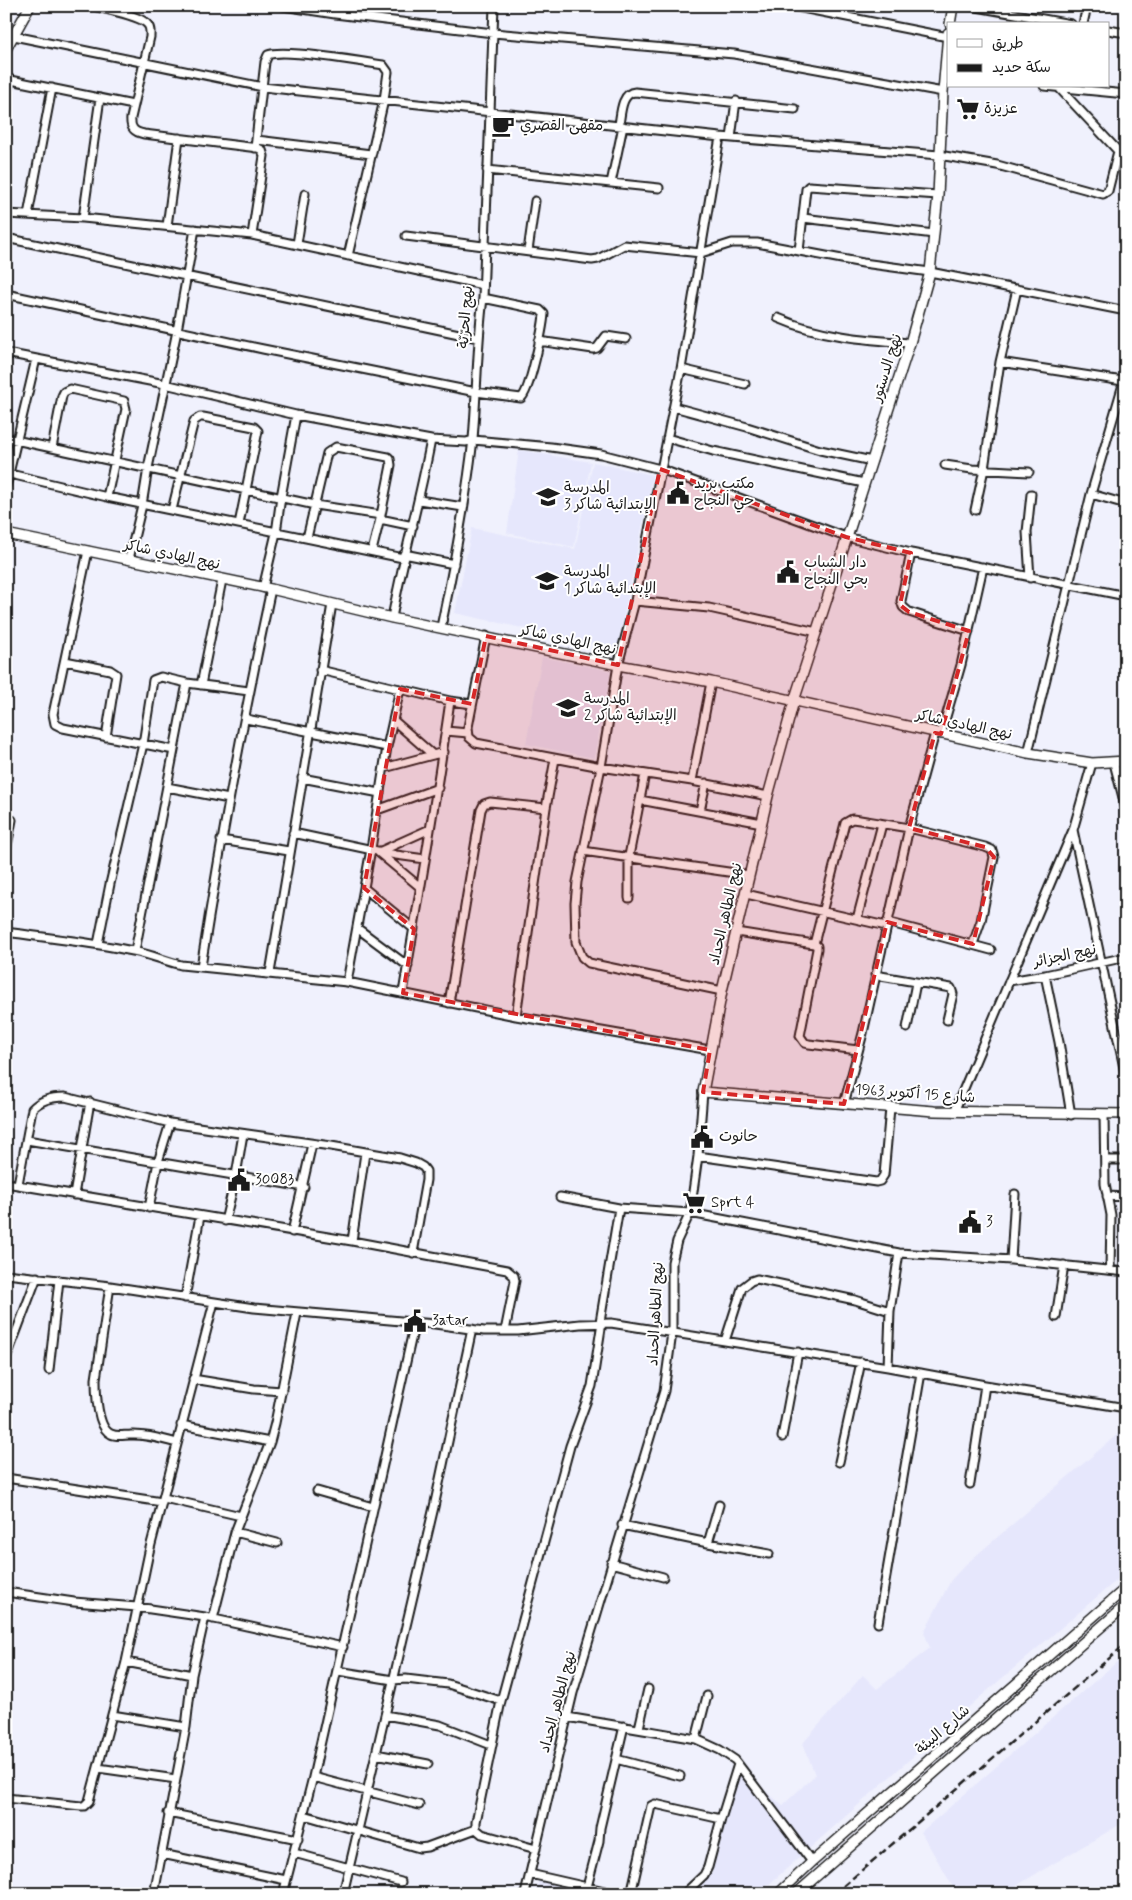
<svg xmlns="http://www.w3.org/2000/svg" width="1132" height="1900" font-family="Mynerve,'Playpen Sans Arabic',sans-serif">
	<rect width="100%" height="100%" fill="#f0f1fd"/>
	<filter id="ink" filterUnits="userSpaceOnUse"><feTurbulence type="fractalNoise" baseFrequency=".02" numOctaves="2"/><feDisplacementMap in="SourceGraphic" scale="10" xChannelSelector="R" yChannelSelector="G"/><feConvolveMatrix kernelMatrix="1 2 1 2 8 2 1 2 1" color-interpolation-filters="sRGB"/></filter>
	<g filter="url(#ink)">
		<path fill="#e6e7fc" d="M 519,450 L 591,462 L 574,547 L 507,533 Z
			M 593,462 L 653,475 L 617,649 L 455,613 L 472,528 L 575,549 Z
			M 542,657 L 611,671 L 594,758 L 526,744 Z
			M 1126,1427 L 1126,1572 L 979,1698 L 758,1894 L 687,1894 L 712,1873 L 739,1771 L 783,1805 L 815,1775 L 803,1743 L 863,1675 L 877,1689 L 930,1648 L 924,1632 L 951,1580 L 965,1565 Z
			M 1126,1654 L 1126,1821 L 1002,1894 L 957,1894 L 921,1832 Z
			M 540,1878 L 612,1894 L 535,1894 Z"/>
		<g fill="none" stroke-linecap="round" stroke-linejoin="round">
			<defs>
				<path id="minor" d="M 94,6 C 106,10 141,15 148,25 C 151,29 150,33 150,37 L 131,118 C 130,128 134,132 144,134 L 258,148 L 262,150 L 264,156 L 252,235
					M 283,6 L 335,14 L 493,33 L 734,54 L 943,92
					M 792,6 L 948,37
					M 971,6 L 1071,24
					M 1083,24 L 1087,6
					M 1108,30 L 1126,33
					M 14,36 L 263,87 L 720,137 L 939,155 L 997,165 L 1103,194 L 1108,191 L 1118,151
					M 6,79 L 133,105
					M 1044,86 L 1126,94
					M 1060,89 L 1118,151 L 1126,153
					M 6,97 L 10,79
					M 619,125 C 621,114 621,93 635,92 L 795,109
					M 623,126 L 611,183 L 659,188
					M 720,137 L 681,369 L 635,601 L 618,665 L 601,767 L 577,882 L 575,903 L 576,942 L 582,957 L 589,963 L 722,991
					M 731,138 L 736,101
					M 257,140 L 371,154
					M 255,148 L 265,62 L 268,55 C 282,48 364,62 383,65 L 388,72 L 384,100 L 348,256
					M 487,170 L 611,183
					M 6,214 L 83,218 L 252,235 L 483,285
					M 28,215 L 52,88
					M 83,218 L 100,98
					M 803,218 L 934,234
					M 167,226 L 179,138
					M 406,236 L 592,260 L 598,259 L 624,245 L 701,253 L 732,243 L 757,243 L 863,263 L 930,272 L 1126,311
					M 6,238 L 478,338
					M 297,244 L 305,194
					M 528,251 L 535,201
					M 799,251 L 806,189 L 809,186 L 938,195
					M 6,294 L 263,349 L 476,392 L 521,398 C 530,392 543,327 544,314 L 540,310 L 483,298
					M 778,318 C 819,336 866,340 910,343
					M 539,341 L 593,349 L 597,348 L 606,336 L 626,339
					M 6,353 L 165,384 L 296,415 L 431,440 L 466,442 L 473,440 L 551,447 L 601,454 L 660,469 L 846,537 L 911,553 L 1126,596
					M 1000,362 L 1123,381
					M 681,369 L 745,384
					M 674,407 L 747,427 L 820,450 L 872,461
					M 6,438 L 315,505 L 381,515
					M 667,438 L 713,451 L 864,483
					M 52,448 L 62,396 L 64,392 L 70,389 L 124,401 L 126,409 L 107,497
					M 945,465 L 972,469 L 1029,472
					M 6,473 L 107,497 L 403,558
					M 6,486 L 36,359
					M 1091,494 L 1126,504
					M 419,500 L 463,507
					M 172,510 L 194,421 L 200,417 L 203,417 L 254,427 L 258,431 L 239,524
					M 975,510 L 984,469 L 1000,362 L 1017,289
					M 380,519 L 413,526
					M 307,538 L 327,453 L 336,447 L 388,457 L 390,459 L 391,465 L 381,515 L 372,551
					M 88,551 L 53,714 L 55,724 L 63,728 L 174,750
					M 911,553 L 901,601 L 903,607 L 909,612 L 969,631
					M 404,554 L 454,564
					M 129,559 L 142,505 L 148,468 L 177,331 L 195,229
					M 1030,578 L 1027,532 L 1031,494
					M 263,588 L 276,533 L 281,497 L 296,415
					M 635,601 L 709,608 L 817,632
					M 392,618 C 403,558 420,499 431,440
					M 441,627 C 454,565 466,502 473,439 C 477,392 477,345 483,298 L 494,6
					M 486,636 L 468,727 L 469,737 L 476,743 L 601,767 L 692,781 L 768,796
					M 65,661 L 110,670 L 116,674 L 106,737
					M 320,670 L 450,701 L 472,704
					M 201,685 L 222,580
					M 246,719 L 387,747
					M 393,720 L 433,755
					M 446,731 L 468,733
					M 941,734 L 961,665 L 983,567
					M 1028,753 L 1091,494 L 1126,374
					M 1114,763 L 1126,809
					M 384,768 L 444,752
					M 302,778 L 380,793
					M 692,781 L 711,682
					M 167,787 L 229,799
					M 640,800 L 762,823
					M 377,810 L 438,788
					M 700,811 L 706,783
					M 1073,830 L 1126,1077
					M 293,833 L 396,855 L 425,859
					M 221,840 L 289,851
					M 6,851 L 12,820
					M 381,851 L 430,829
					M 583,851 L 749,875
					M 378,852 L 420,887
					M 364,888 L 414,929
					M 746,894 L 886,926
					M 629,898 L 629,856 L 645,774
					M 857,919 L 882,824
					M 887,922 L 991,950
					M 357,928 L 408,966
					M 6,932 C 48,938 91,942 133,951 C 149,954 165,961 181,965 L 347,982 L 516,1016 L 710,1050
					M 736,932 L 814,944
					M 98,944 L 110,884 L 143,744 L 153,680 L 161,677 L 187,683 L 249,691
					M 135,951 L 187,683
					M 201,967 C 221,840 244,714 271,589
					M 270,973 L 332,604
					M 875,975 L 951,988 L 953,994 L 947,1020
					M 1045,975 L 1059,1042 L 1071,1115
					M 1009,981 L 1045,975 L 1126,957
					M 347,982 L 371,849 L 387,747 L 400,689
					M 403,993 C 419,896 436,799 450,701
					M 449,1003 L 481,810 L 484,804 L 490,802 L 546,808
					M 516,1016 L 546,808 L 555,759
					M 907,1028 L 916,983
					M 858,1050 L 809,1044 L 805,1043 L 800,1036 L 817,949 L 817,946 L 814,944 L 845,823 L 852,819 L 860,820 L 909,828 L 985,847 L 992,850 L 994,857 L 981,921 L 973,944
					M 844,1104 L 863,1033 L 909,828 L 935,733
					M 954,1112 L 1073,830 L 1092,763
					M 1104,1114 L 1105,1184 L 1111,1215 L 1110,1270
					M 27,1140 L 304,1187
					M 698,1156 L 876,1182 L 880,1181 L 884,1175 L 890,1108
					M 1105,1160 L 1126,1160
					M 6,1183 L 352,1241 L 507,1270 L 514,1276 L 515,1281 L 505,1331
					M 18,1184 L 32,1109 C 40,1100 53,1097 65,1097 L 170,1123 L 331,1146 L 400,1158 L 416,1163 L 423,1167 L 426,1171 L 426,1180 L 413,1253
					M 74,1195 L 90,1102
					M 1107,1196 L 1126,1197
					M 560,1197 L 619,1208 L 690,1213 L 899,1253 L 1011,1260 L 1126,1272
					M 149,1208 L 158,1162 L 170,1123
					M 225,1221 L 236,1175 L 243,1134
					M 292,1232 L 312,1144
					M 352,1241 L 365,1153
					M 1011,1260 L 1015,1194
					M 6,1274 L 110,1286 L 254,1308 L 435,1324 L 484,1331 L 518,1331 L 580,1324 L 611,1323 L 888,1367 L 985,1385 L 1126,1408
					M 110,1286 L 96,1379 C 96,1392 97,1428 111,1434 C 117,1437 124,1435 130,1435 C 146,1434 161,1439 177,1443
					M 185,1298 L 200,1216
					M 1056,1317 L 1064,1265
					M 600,1322 L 619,1208
					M 725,1341 L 742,1288 L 751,1281 L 757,1279 L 855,1300 L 890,1311
					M 6,1359 L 37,1277
					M 888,1367 L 890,1311 L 899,1253
					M 49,1370 L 59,1280
					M 193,1379 L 254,1389 L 282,1391
					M 181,1425 L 270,1442
					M 782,1437 L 798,1352
					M 839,1462 L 861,1362
					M 6,1478 L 162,1502
					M 970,1484 L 985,1385
					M 317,1491 L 373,1507
					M 164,1498 L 241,1516
					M 622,1525 L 708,1543 L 769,1554
					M 235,1532 L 277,1543
					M 708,1543 L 719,1505
					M 611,1563 L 663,1577
					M 6,1592 L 74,1602 L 137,1607 L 205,1617 L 343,1647
					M 213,1619 L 235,1532 L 270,1442 L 275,1423 L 297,1313
					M 878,1623 L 921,1373
					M 126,1662 L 192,1675
					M 338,1671 L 393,1680 L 406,1679 L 448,1684 L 501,1701
					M 112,1715 L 186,1727
					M 385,1715 L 440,1725 L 491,1745
					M 567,1717 L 696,1739 L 707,1696
					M 639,1728 L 648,1689
					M 696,1739 L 720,1750 L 735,1760 L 812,1862
					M 376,1754 L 428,1764
					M 616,1759 L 680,1776
					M 98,1768 L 176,1779
					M 313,1777 L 419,1805
					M 6,1798 L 81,1806 L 84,1806 L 89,1801 L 126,1662 L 149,1552 L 214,1302
					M 168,1813 L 298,1839
					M 304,1815 L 419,1848 L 427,1847 L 476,1829
					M 536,1849 L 482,1834 L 476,1829 L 476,1822 L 501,1701 L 570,1446 L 592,1386 L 602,1322
					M 294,1853 L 401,1882
					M 162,1854 L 286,1880
					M 530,1874 L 618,1894
					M 587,1887 L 599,1841 L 600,1828 L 624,1726
					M 154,1894 L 186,1727 L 192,1675 L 205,1617
					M 283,1894 L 313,1777 L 415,1322
					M 343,1894 L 434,1507 L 472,1329
					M 525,1894 L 573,1693 L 664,1391 L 672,1333 L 672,1262 L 677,1241 L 690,1213 L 698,1156 L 703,1092
					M 631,1894 L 651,1806 L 655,1804 L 721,1819
					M 684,1894 L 704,1875 L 708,1867 L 721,1819 L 738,1764"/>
				<path id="tertiary" d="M 950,24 L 953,6
					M 948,33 L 943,92 L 938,195 L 930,272 L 910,343 L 794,701 L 768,796 L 722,991 L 703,1092 L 934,1111 L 1126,1114
					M 6,49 L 30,6
					M 6,534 L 271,589 L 392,618 L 618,665 L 711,682 L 1028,753 L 1092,763 L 1126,761"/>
				<path id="secondary" d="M 778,1894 L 812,1862 L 1126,1588
					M 796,1894 L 1126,1605"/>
			</defs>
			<use href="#minor" stroke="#1c1c1c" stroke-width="11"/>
			<use href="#tertiary" stroke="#1c1c1c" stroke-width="12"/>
			<use href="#secondary" stroke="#1c1c1c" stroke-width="12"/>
			<use href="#minor" stroke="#fff" stroke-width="7"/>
			<use href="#tertiary" stroke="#fff" stroke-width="9"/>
			<use href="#secondary" stroke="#fff" stroke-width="9"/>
			<path stroke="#1c1c1c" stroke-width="2.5" stroke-dasharray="8 4" stroke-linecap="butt" d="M 834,1894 L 1126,1644"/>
		</g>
	</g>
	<path fill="#d62828" fill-opacity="0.2" stroke="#d62828" stroke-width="4" stroke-dasharray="10 6" stroke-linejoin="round" d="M 660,469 L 846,537 L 911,553 L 900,605 L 909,612 L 969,631 L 941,734 L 935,733 L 909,828 L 985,847 L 994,857 L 973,944 L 887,922 L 844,1104 L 703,1092 L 710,1050 L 403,993 L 414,929 L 364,888 L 400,689 L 472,704 L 486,636 L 618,665 Z"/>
	<defs>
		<symbol id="supermarket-bare" viewBox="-9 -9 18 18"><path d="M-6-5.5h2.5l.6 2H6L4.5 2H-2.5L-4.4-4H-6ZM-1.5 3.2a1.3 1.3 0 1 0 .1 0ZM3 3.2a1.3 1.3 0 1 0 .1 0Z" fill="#1c1c1c" stroke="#fff" stroke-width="2.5" paint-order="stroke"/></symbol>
		<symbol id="cafe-bare" viewBox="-9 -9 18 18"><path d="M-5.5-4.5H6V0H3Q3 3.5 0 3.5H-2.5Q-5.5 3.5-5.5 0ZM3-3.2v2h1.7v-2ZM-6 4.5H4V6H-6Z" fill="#1c1c1c" stroke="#fff" stroke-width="2.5" paint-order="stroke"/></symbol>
		<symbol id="civic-bare" viewBox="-9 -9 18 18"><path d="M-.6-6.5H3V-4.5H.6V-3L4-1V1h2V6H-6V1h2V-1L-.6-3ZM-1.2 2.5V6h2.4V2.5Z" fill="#1c1c1c" stroke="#fff" stroke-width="2.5" paint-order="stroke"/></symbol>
		<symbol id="school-bare" viewBox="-9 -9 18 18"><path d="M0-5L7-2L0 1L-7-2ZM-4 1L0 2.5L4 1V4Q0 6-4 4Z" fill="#1c1c1c" stroke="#fff" stroke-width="2.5" paint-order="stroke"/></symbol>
	</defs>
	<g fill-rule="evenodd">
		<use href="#supermarket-bare" x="952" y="93" width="32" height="32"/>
		<use href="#cafe-bare" x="487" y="110" width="32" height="32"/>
		<use href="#civic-bare" x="662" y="477" width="32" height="32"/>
		<use href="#school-bare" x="532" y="481" width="32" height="32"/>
		<use href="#civic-bare" x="772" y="556" width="32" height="32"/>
		<use href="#school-bare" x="531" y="565" width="32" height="32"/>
		<use href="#school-bare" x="552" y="692" width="32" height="32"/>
		<use href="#civic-bare" x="686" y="1121" width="32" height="32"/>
		<use href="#civic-bare" x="223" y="1164" width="32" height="32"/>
		<use href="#supermarket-bare" x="678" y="1187" width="32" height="32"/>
		<use href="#civic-bare" x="954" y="1206" width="32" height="32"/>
		<use href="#civic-bare" x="399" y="1305" width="32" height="32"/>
	</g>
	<g text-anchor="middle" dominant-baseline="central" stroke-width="4" stroke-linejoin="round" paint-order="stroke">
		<g font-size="15" fill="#1c1c1c" stroke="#fff" text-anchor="start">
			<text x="984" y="109">عزيزة</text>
			<text x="520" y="126">مقهى القصري</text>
			<text x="694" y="484">مكتب بريد<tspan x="694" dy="17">حي النجاح</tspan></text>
			<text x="564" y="488">المدرسة<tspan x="564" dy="17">الإبتدائية شاكر 3</tspan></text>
			<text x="804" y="563">دار الشباب<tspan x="804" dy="17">بحي النجاح</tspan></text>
			<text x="564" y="572">المدرسة<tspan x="564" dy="17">الإبتدائية شاكر 1</tspan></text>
			<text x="584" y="699">المدرسة<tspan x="584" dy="17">الإبتدائية شاكر 2</tspan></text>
			<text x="719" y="1137">حانوت</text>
			<text x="255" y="1180">30083</text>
			<text x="711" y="1203">Sprt 4</text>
			<text x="986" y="1222">3</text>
			<text x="432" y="1321">3atar</text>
		</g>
		<g font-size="15" fill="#1c1c1c" stroke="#fff">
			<text transform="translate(466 317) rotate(-86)">نهج الحرّيّة</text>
			<text transform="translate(887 368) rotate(-72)">نهج الدستور</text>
			<text transform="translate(172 555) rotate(12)">نهج الهادي شاكر</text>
			<text transform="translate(568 640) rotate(12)">نهج الهادي شاكر</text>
			<text transform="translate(964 725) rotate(12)">نهج الهادي شاكر</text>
			<text transform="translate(726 914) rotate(-77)">نهج الطاهر الحداد</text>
			<text transform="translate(1065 956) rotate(-12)">نهج الجزائر</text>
			<text transform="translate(915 1094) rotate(4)">شارع 15 أكتوبر 1963</text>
			<text transform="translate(656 1314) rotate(-87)">نهج الطاهر الحداد</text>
			<text transform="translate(558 1702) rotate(-75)">نهج الطاهر الحداد</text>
			<text transform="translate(943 1730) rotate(-41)">شارع البيئة</text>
		</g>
	</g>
	<rect width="1132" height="1900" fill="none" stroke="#fff" stroke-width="25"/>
	<rect x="12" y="12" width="1107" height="1875" fill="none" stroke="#1c1c1c" stroke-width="2" filter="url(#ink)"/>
	<rect x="947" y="22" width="162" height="65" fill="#ffffff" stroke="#a4a4a4"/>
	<rect x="957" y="39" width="25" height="8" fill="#ffffff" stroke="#a4a4a4"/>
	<text x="992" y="48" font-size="15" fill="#1c1c1c">طريق</text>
	<rect x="957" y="64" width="25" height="8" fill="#1c1c1c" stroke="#a4a4a4"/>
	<text x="992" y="72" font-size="15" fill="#1c1c1c">سكة حديد</text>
</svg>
